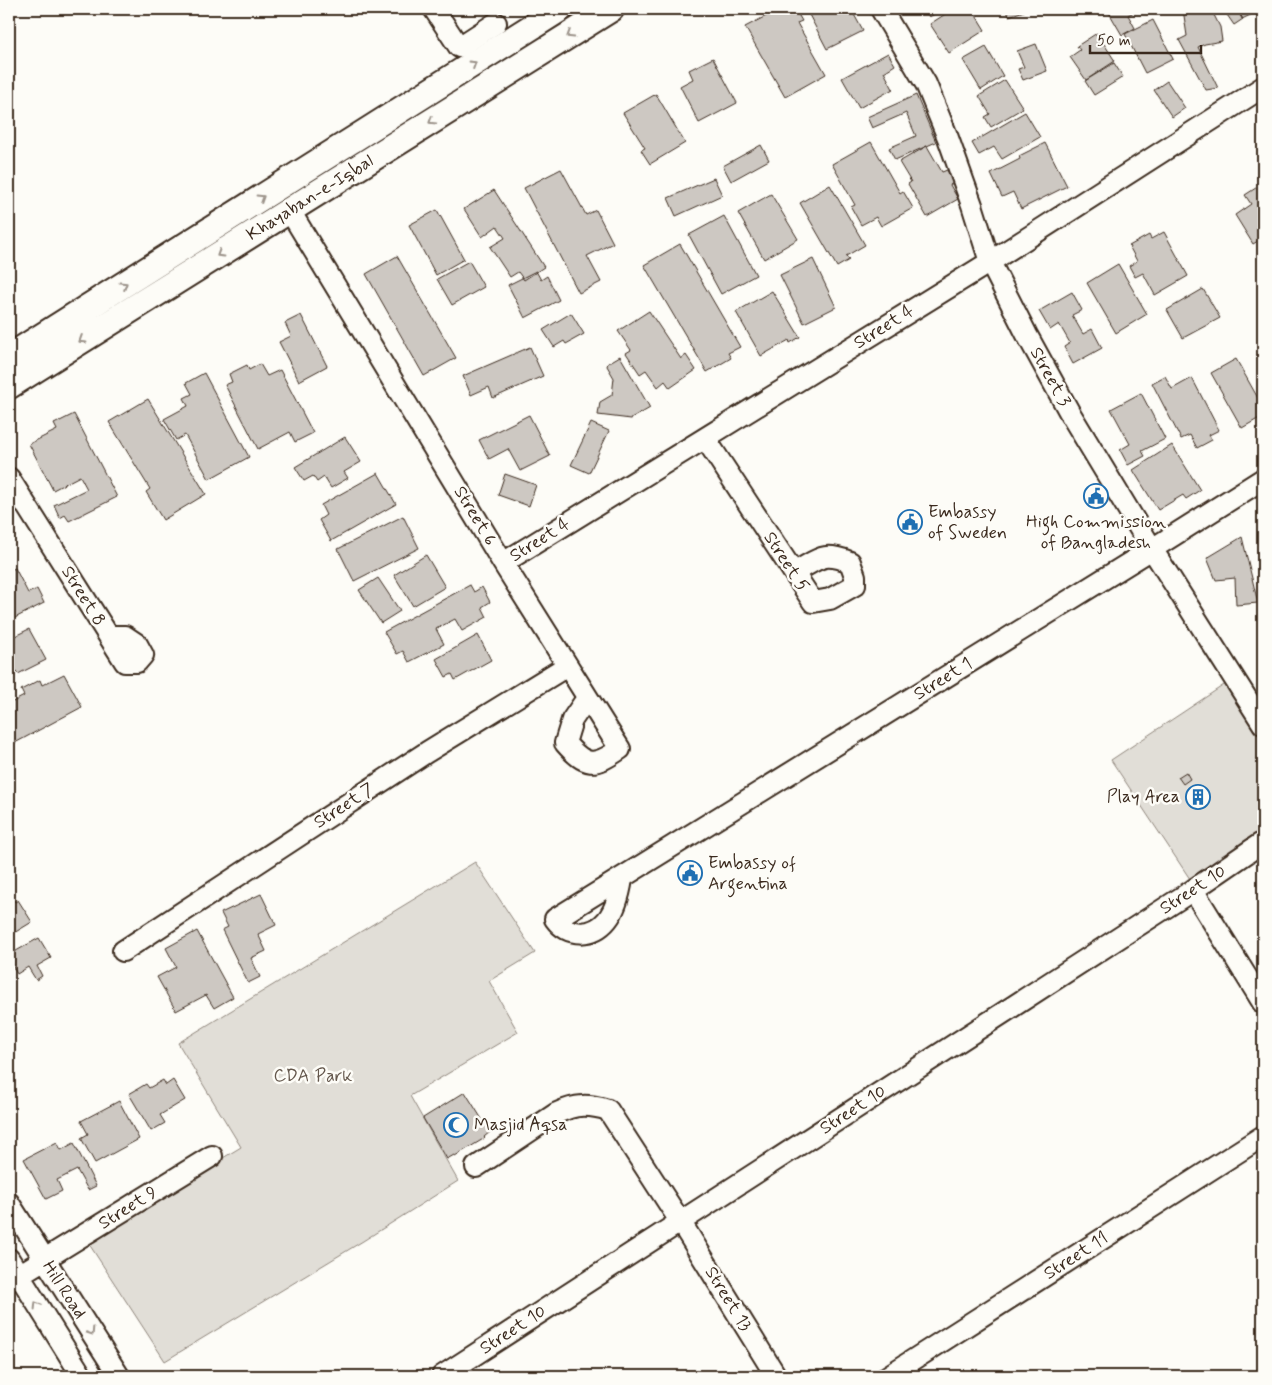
<svg xmlns="http://www.w3.org/2000/svg" width="1272" height="1385" font-family="Mynerve,sans-serif">
	<rect width="100%" height="100%" fill="#fdfcf7"/>
	<filter id="ink" filterUnits="userSpaceOnUse"><feTurbulence type="fractalNoise" baseFrequency=".02" numOctaves="2"/><feDisplacementMap in="SourceGraphic" scale="10" xChannelSelector="R" yChannelSelector="G"/><feConvolveMatrix kernelMatrix="1 2 1 2 8 2 1 2 1" color-interpolation-filters="sRGB"/></filter>
	<g filter="url(#ink)">
		<path fill="#e1ded7" stroke="#8e847a" d="M 1227,683 L 1263,737 L 1263,836 L 1192,882 L 1111,760 Z
			M 475,862 L 535,953 L 489,981 L 518,1032 L 410,1096 L 458,1181 L 363,1241 L 165,1361 L 87,1241 L 241,1147 L 178,1043 Z"/>
		<path fill="#cdc8c2" stroke="#3b2a1e" d="M 767,9 L 795,9 L 802,21 L 797,23 L 826,74 L 785,97 L 745,27 L 770,14 Z
			M 806,9 L 851,9 L 863,31 L 827,49 Z
			M 925,9 L 945,9 L 929,17 Z
			M 953,9 L 972,9 L 985,30 L 949,53 L 930,24 Z
			M 1006,9 L 1030,9 L 1009,16 Z
			M 1107,9 L 1140,9 L 1128,15 L 1135,28 L 1122,35 Z
			M 1183,9 L 1211,9 L 1220,27 L 1222,41 L 1205,44 L 1198,47 L 1218,88 L 1206,90 L 1179,40 L 1187,36 Z
			M 1223,9 L 1237,9 L 1243,19 L 1234,25 Z
			M 1237,9 L 1263,9 L 1242,19 Z
			M 1153,20 L 1173,59 L 1145,73 L 1125,34 Z
			M 1097,33 L 1115,61 L 1086,80 L 1070,57 L 1080,50 L 1077,46 Z
			M 1036,44 L 1047,71 L 1023,80 L 1018,69 L 1024,67 L 1017,51 Z
			M 986,47 L 1003,76 L 981,90 L 963,60 Z
			M 888,53 L 895,65 L 884,72 L 893,89 L 859,108 L 842,78 Z
			M 713,58 L 737,103 L 699,123 L 680,86 L 693,79 L 689,70 Z
			M 1114,63 L 1123,77 L 1094,95 L 1085,81 Z
			M 1005,80 L 1023,108 L 991,127 L 985,117 L 990,114 L 979,96 Z
			M 1167,81 L 1185,108 L 1172,117 L 1154,90 Z
			M 656,94 L 685,143 L 650,164 L 641,150 L 645,148 L 623,113 Z
			M 916,95 L 936,142 L 895,160 L 889,148 L 916,136 L 906,113 L 872,128 L 867,117 Z
			M 1025,112 L 1040,137 L 1002,159 L 994,147 L 979,155 L 972,143 Z
			M 871,142 L 900,193 L 903,191 L 913,208 L 881,226 L 876,217 L 861,225 L 851,207 L 855,205 L 832,164 Z
			M 1045,143 L 1067,186 L 1021,209 L 1013,192 L 1002,197 L 991,174 L 1020,159 L 1019,156 Z
			M 761,145 L 769,160 L 731,181 L 723,166 Z
			M 927,146 L 942,172 L 947,170 L 954,182 L 950,185 L 958,199 L 927,217 L 908,184 L 911,182 L 899,162 Z
			M 561,169 L 586,215 L 596,210 L 613,243 L 587,256 L 601,282 L 579,293 L 524,188 Z
			M 714,178 L 722,195 L 676,216 L 668,198 Z
			M 1262,184 L 1263,186 L 1263,238 L 1253,244 L 1235,215 L 1251,204 L 1245,195 Z
			M 830,185 L 865,245 L 846,256 L 849,260 L 837,267 L 800,203 Z
			M 494,190 L 544,267 L 524,280 L 518,272 L 510,277 L 490,247 L 505,238 L 497,226 L 482,237 L 464,209 Z
			M 771,194 L 798,239 L 764,259 L 738,213 Z
			M 437,210 L 464,259 L 436,275 L 409,225 Z
			M 724,216 L 756,275 L 721,294 L 689,235 Z
			M 1164,232 L 1188,276 L 1155,295 L 1143,273 L 1135,277 L 1129,266 L 1137,261 L 1129,246 L 1149,235 L 1151,239 Z
			M 680,244 L 740,347 L 728,353 L 731,358 L 707,372 L 644,265 Z
			M 397,256 L 456,358 L 424,376 L 366,274 Z
			M 813,259 L 836,307 L 804,323 L 780,275 Z
			M 469,261 L 484,287 L 452,305 L 437,279 Z
			M 1118,264 L 1147,314 L 1116,333 L 1087,283 Z
			M 536,271 L 541,280 L 547,276 L 559,300 L 525,318 L 508,285 Z
			M 1203,289 L 1220,318 L 1183,338 L 1167,310 Z
			M 772,291 L 800,337 L 790,343 L 789,340 L 761,356 L 736,312 Z
			M 1072,292 L 1082,310 L 1072,315 L 1083,334 L 1092,329 L 1102,348 L 1073,364 L 1064,347 L 1070,343 L 1059,324 L 1050,330 L 1039,311 Z
			M 649,311 L 681,359 L 686,355 L 696,370 L 670,388 L 665,381 L 658,387 L 646,370 L 640,374 L 626,353 L 631,350 L 618,331 Z
			M 571,313 L 584,334 L 566,344 L 564,341 L 554,347 L 543,330 Z
			M 301,315 L 327,366 L 299,381 L 279,342 L 291,336 L 285,323 Z
			M 530,347 L 543,376 L 493,398 L 489,387 L 471,395 L 463,376 Z
			M 620,356 L 650,408 L 631,419 L 598,415 L 600,402 L 612,395 L 614,378 L 607,366 L 608,363 Z
			M 1236,359 L 1263,407 L 1263,416 L 1242,428 L 1211,373 Z
			M 260,364 L 267,376 L 280,370 L 313,433 L 295,442 L 290,432 L 258,449 L 225,385 L 232,382 L 229,374 L 247,365 L 249,370 Z
			M 204,373 L 249,457 L 209,479 L 185,435 L 176,440 L 164,419 L 188,406 L 184,398 L 192,394 L 186,383 Z
			M 1165,376 L 1172,389 L 1192,378 L 1219,430 L 1209,435 L 1212,440 L 1197,448 L 1190,435 L 1181,439 L 1152,383 Z
			M 1141,393 L 1165,439 L 1142,451 L 1145,456 L 1128,465 L 1120,450 L 1130,444 L 1111,409 Z
			M 148,399 L 206,494 L 163,520 L 146,492 L 150,489 L 109,422 Z
			M 74,414 L 117,497 L 69,521 L 65,515 L 60,518 L 54,505 L 87,489 L 80,476 L 53,490 L 29,444 L 57,430 L 54,424 Z
			M 529,415 L 550,456 L 520,471 L 508,449 L 489,459 L 479,440 Z
			M 591,423 L 609,431 L 589,473 L 571,465 Z
			M 345,437 L 361,462 L 344,472 L 348,478 L 331,488 L 324,477 L 317,482 L 313,476 L 304,481 L 295,467 Z
			M 1172,445 L 1200,490 L 1186,499 L 1183,495 L 1158,510 L 1133,470 Z
			M 378,473 L 396,504 L 331,541 L 319,520 L 326,515 L 321,505 Z
			M 505,474 L 536,485 L 529,506 L 498,495 Z
			M 403,516 L 419,548 L 354,581 L 338,549 Z
			M 1242,537 L 1258,603 L 1236,605 L 1235,578 L 1216,580 L 1207,558 Z
			M 426,555 L 445,587 L 413,606 L 394,575 Z
			M 15,568 L 28,593 L 37,589 L 44,603 L 9,621 L 9,571 Z
			M 378,578 L 400,611 L 381,623 L 359,590 Z
			M 470,585 L 474,592 L 482,587 L 490,602 L 482,607 L 487,617 L 462,631 L 455,619 L 436,629 L 444,644 L 409,662 L 403,651 L 397,654 L 384,632 Z
			M 29,629 L 46,660 L 18,674 L 12,664 L 9,665 L 9,639 Z
			M 478,635 L 491,660 L 455,680 L 452,674 L 446,677 L 436,659 Z
			M 64,674 L 82,707 L 13,744 L 9,737 L 9,704 L 24,696 L 21,690 L 40,680 L 42,685 Z
			M 1186,772 L 1190,779 L 1183,784 L 1178,777 Z
			M 1195,792 L 1201,795 L 1205,792 L 1206,793 L 1204,797 L 1206,800 L 1199,803 L 1195,801 L 1192,797 L 1194,795 L 1194,793 Z
			M 9,892 L 15,902 L 18,900 L 32,922 L 9,936 Z
			M 261,894 L 276,925 L 258,934 L 266,951 L 251,958 L 260,977 L 248,983 L 222,930 L 228,927 L 221,913 Z
			M 197,931 L 233,997 L 214,1008 L 206,995 L 176,1011 L 157,977 L 176,967 L 166,948 Z
			M 39,938 L 51,958 L 37,966 L 42,976 L 36,980 L 28,967 L 17,974 L 12,965 L 9,967 L 9,955 Z
			M 163,1080 L 166,1085 L 173,1080 L 185,1100 L 160,1115 L 165,1123 L 151,1131 L 129,1094 L 146,1084 L 149,1088 Z
			M 465,1092 L 490,1132 L 484,1137 L 485,1138 L 455,1156 L 454,1155 L 447,1159 L 423,1118 Z
			M 119,1101 L 139,1139 L 95,1163 L 81,1138 L 88,1134 L 81,1121 Z
			M 57,1142 L 61,1150 L 74,1143 L 96,1186 L 88,1190 L 77,1170 L 57,1180 L 62,1191 L 46,1199 L 24,1159 Z"/>
		<g fill="none" stroke-linecap="round" stroke-linejoin="round">
			<defs>
				<path id="minor" d="M 434,9 L 459,47 L 496,23
					M 881,9 L 926,84 L 948,138 L 972,205 L 990,262 L 1027,335 L 1071,415 L 1152,549 L 1263,724
					M 290,211 L 503,563 L 620,749 C 594,767 586,767 565,743 L 572,720 L 585,701
					M 705,438 L 813,602 L 830,599 L 855,585 L 855,576 L 850,562 C 822,551 819,559 795,572
					M 9,478 L 125,662 L 137,662 L 143,655 L 137,644 L 125,636 L 111,636
					M 503,563 L 990,262 L 1263,87
					M 622,879 C 620,892 616,909 607,920 C 593,937 568,937 555,919 L 1152,549 L 1263,479
					M 1193,890 L 1263,1003
					M 123,951 L 427,752 L 567,666
					M 476,1167 L 557,1113 C 576,1104 589,1104 608,1110 L 680,1221 L 776,1376
					M 9,1203 L 119,1376
					M 9,1259 L 82,1376
					M 9,1281 L 212,1156
					M 442,1376 L 1193,890 L 1263,842
					M 888,1376 L 1263,1136"/>
				<path id="major" d="M 9,357 L 560,9
					M 9,386 L 611,9"/>
			</defs>
			<use href="#minor" stroke="#3b2a1e" stroke-width="24"/>
			<use href="#major" stroke="#3b2a1e" stroke-width="29"/>
			<use href="#minor" stroke="#fdfcf7" stroke-width="20"/>
			<use href="#major" stroke="#fdfcf7" stroke-width="25"/>
		</g>
		<defs><path id="oneway-chevron" d="M-2-3.5L2.5 0L-2 3.5" fill="none" stroke-width="1.6" stroke-linecap="round" stroke-linejoin="round" transform="scale(1.25)"/></defs>
		<g stroke="#9c938a">
			<use href="#oneway-chevron" transform="translate(570 35) rotate(148)"/>
			<use href="#oneway-chevron" transform="translate(473 64) rotate(-32)"/>
			<use href="#oneway-chevron" transform="translate(432 121) rotate(148)"/>
			<use href="#oneway-chevron" transform="translate(261 198) rotate(-32)"/>
			<use href="#oneway-chevron" transform="translate(220 254) rotate(148)"/>
			<use href="#oneway-chevron" transform="translate(124 285) rotate(-32)"/>
			<use href="#oneway-chevron" transform="translate(82 340) rotate(148)"/>
			<use href="#oneway-chevron" transform="translate(37 1305) rotate(-122)"/>
			<use href="#oneway-chevron" transform="translate(91 1332) rotate(57)"/>
		</g>
	</g>
	<defs>
		<symbol id="civic-ring" viewBox="-11 -11 22 22"><circle r="9.5" fill="#fdfcf7" stroke="#1f6fb2" stroke-width="1.5"/><path d="M-.6-6.5H3V-4.5H.6V-3L4-1V1h2V6H-6V1h2V-1L-.6-3ZM-1.2 2.5V6h2.4V2.5Z" fill="#1f6fb2"/></symbol>
		<symbol id="building-ring" viewBox="-11 -11 22 22"><circle r="9.5" fill="#fdfcf7" stroke="#1f6fb2" stroke-width="1.5"/><path d="M-4-6H4V6H1V3H-1V6H-4ZM-2.5-4.3h1.7v1.8h-1.7ZM.8-4.3h1.7v1.8H.8ZM-2.5-1h1.7V.8h-1.7ZM.8-1h1.7V.8H.8Z" fill="#1f6fb2"/></symbol>
		<symbol id="mosque-ring" viewBox="-11 -11 22 22"><circle r="9.5" fill="#fdfcf7" stroke="#1f6fb2" stroke-width="1.5"/><path d="M3.5-4.9A6 6 0 1 0 3.5 4.9A5 5 0 1 1 3.5-4.9Z" fill="#1f6fb2"/></symbol>
	</defs>
	<g fill-rule="evenodd">
		<use href="#civic-ring" x="1082" y="482" width="28" height="28"/>
		<use href="#civic-ring" x="896" y="508" width="28" height="28"/>
		<use href="#building-ring" x="1184" y="783" width="28" height="28"/>
		<use href="#civic-ring" x="676" y="859" width="28" height="28"/>
		<use href="#mosque-ring" x="442" y="1111" width="28" height="28"/>
	</g>
	<g text-anchor="middle" dominant-baseline="central" stroke-width="5" stroke-linejoin="round" paint-order="stroke">
		<g font-size="18" fill="#3b2a1e" stroke="#fdfcf7">
			<text transform="translate(310 198) rotate(-32)">Khayaban-e-Iqbal</text>
			<text transform="translate(884 327) rotate(-32)">Street 4</text>
			<text transform="translate(1050 377) rotate(61)">Street 3</text>
			<text transform="translate(475 516) rotate(59)">Street 6</text>
			<text transform="translate(540 540) rotate(-32)">Street 4</text>
			<text transform="translate(786 562) rotate(57)">Street 5</text>
			<text transform="translate(83 596) rotate(58)">Street 8</text>
			<text transform="translate(943 679) rotate(-32)">Street 1</text>
			<text transform="translate(344 806) rotate(-33)">Street 7</text>
			<text transform="translate(1193 890) rotate(-33)">Street 10</text>
			<text transform="translate(853 1110) rotate(-33)">Street 10</text>
			<text transform="translate(128 1208) rotate(-32)">Street 9</text>
			<text transform="translate(1076 1256) rotate(-33)">Street 11</text>
			<text transform="translate(64 1290) rotate(57)">Hill Road</text>
			<text transform="translate(728 1299) rotate(58)">Street 13</text>
			<text transform="translate(513 1330) rotate(-33)">Street 10</text>
		</g>
		<g font-size="18" fill="#3b2a1e" stroke="#fdfcf7" text-anchor="start">
			<text x="928" y="512">Embassy<tspan x="928" dy="21">of Sweden</tspan></text>
			<text x="1096" y="522" text-anchor="middle">High Commission<tspan x="1096" dy="21">of Bangladesh</tspan></text>
			<text x="1180" y="797" text-anchor="end">Play Area</text>
			<text x="708" y="863">Embassy of<tspan x="708" dy="21">Argentina</tspan></text>
			<text x="474" y="1125">Masjid Aqsa</text>
		</g>
		<g font-size="18" fill="#64574c" stroke="#fdfcf7">
			<text x="313" y="1076">CDA Park</text>
		</g>
	</g>
	<rect width="1272" height="1385" fill="none" stroke="#fdfcf7" stroke-width="30"/>
	<rect x="15" y="15" width="1242" height="1355" fill="none" stroke="#3b2a1e" stroke-width="2" filter="url(#ink)"/>
	<path d="M1090 45v8h111v-8" fill="none" stroke="#3b2a1e" stroke-width="2.5"/>
	<text x="1097" y="45" font-size="15" fill="#3b2a1e" stroke="#fdfcf7" stroke-width="4" paint-order="stroke">50 m</text>
</svg>
